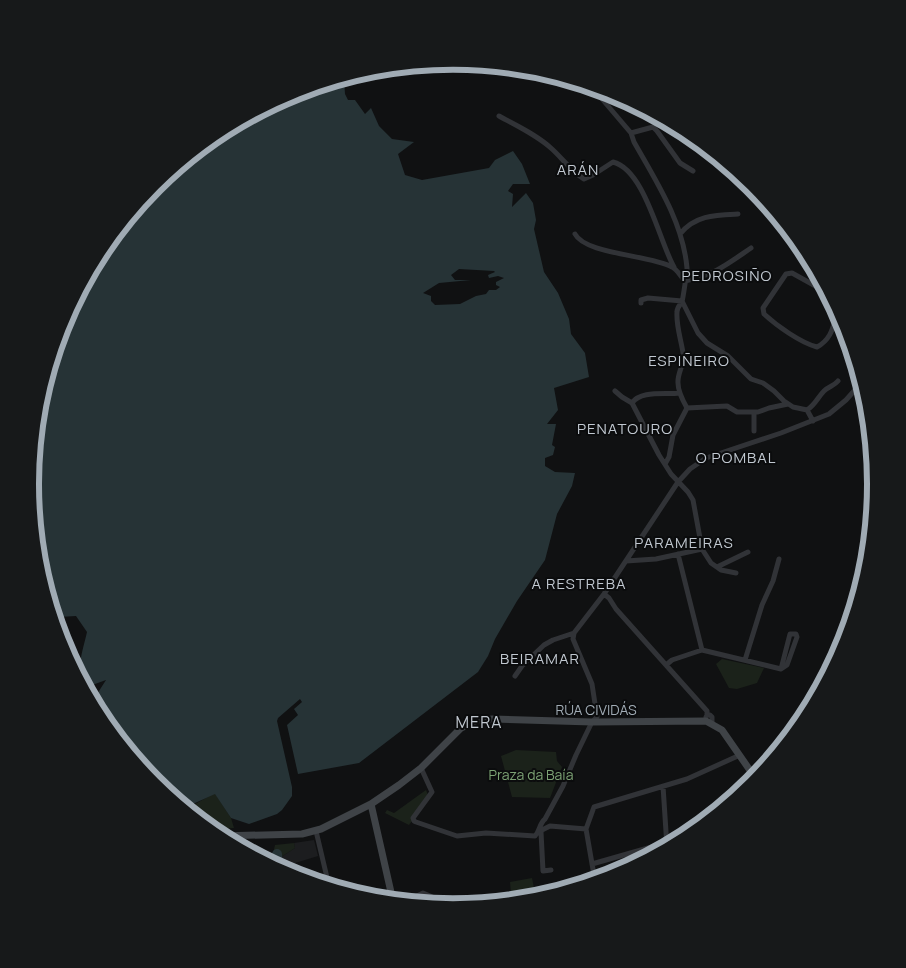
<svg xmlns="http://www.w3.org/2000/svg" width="906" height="968" font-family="Manrope,sans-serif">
	<rect width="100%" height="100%" fill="#101112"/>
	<path fill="#1c1d1f" d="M 314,840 L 318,856 L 282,867 L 281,857 L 295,848 L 294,843 Z"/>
	<path fill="#1b221a" d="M 722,659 L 764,668 L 757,683 L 737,689 L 729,688 L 716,664 Z
		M 516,750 L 556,752 L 557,761 L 562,767 L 550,798 L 512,797 L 501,756 Z
		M 426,790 L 429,798 L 409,825 L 385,813 L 387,810 L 394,813 Z
		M 215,793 L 231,818 L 234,828 L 211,830 L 186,809 Z
		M 294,843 L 295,848 L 281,857 L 282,867 L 291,865 L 294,876 L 272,865 L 271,863 L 275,845 Z
		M 532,878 L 534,888 L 511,894 L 510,882 Z"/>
	<path fill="#263336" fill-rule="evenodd" d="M 341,78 L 344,79 L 345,94 L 348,100 L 355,100 L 365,114 L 371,108 L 379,126 L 392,139 L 414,142 L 398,154 L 405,175 L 422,180 L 489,168 L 495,160 L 513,151 L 522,164 L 530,184 L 513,184 L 508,191 L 513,194 L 512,207 L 526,193 L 533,203 L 536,220 L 534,229 L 544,272 L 558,293 L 569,319 L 571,334 L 585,353 L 589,377 L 554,388 L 558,410 L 547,424 L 556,424 L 552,445 L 555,447 L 553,455 L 545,458 L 545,466 L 555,472 L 575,473 L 572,486 L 557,514 L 545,560 L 517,601 L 495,639 L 488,656 L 478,672 L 359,763 L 298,774 L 287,725 L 298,715 L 294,709 L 302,702 L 300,699 L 278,718 L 277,721 L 292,787 L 292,796 L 282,810 L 277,814 L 249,824 L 231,818 L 215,794 L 184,808 L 154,783 L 101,719 L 92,702 L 106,680 L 84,688 C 75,670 83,650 87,632 L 76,616 L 59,617 L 56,624 L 38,566 L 30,484 L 38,401 L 62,322 L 101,249 L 154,185 L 218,132 L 291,93 ZM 459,269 L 494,271 L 495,272 L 488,275 L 489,278 L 498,276 L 504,278 L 496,282 L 496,285 L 500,287 L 496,290 L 489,290 L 486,294 L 476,296 L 460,304 L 435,305 L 431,301 L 431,296 L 423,293 L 439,283 L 471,280 L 455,280 L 451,275 Z"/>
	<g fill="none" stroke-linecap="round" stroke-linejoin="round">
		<path stroke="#263336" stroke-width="10" d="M 277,854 L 278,868"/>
		<path stroke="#313337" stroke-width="5" d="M 591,86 L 631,133 L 634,142 C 656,181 683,222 687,268 C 687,272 683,298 682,302 C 680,305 677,307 677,312 C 676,326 681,339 683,353 C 685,364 677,373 678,383 C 678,392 683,401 687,408
			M 499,116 C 517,126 537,135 552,149 C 563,159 571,171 584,179 L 593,175 L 613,162 C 645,170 659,241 674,267
			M 631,133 L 653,127 L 657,131 L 680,163 L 693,171
			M 575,234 C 585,254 650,255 672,267 C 677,269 681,277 685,281
			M 680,234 C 695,215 716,215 738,214
			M 685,281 C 714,275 726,265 751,248
			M 828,293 L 792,273 L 786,274 L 763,308 L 764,314 C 777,326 801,343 817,347 C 832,339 833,326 838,311
			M 682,301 L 698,333 L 707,343 L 728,356 L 751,379 L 763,383 L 774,391 L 784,401 L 793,407 L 807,410 L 813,421
			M 641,303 L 641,300 L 648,298 L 682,301
			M 615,391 L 622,397 L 632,403 L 659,455 L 671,474 L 688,492 L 693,500 L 702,549 L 711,563 L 721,570 L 736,573
			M 632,403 C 641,390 665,395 680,393
			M 687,408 L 727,406 L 737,412 L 758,412 L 769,408 L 788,404
			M 807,410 C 815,405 818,397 824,391 C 829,386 834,386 838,381
			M 754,412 L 754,431
			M 665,464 L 669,457 L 673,435 L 687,408
			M 678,554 L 702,650
			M 626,561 L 656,559 L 702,549
			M 717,567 L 748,552
			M 604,594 L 609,598 L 616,609 L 707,711 L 707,715
			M 745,660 L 762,605 L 773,581 L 779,559
			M 666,665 L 672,660 L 702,650 L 781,669 L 787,665 L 797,637 L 796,634 L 790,634 L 781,669
			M 515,676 L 522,666 L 544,645 L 553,640 L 574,633 L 604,594 L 678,482 L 690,469 L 706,458 L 781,433 L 829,414 L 846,400 L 862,382
			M 706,717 L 707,715 L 710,715 L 712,717 L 712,723
			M 421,768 L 432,792 L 413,818 L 414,821 L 416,822 L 457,836 L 486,833 L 535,836 C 540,831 539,824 545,819 L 563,786 L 576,755 L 592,722 L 597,717 L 592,684 L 573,639 L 574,633
			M 663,786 L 667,847
			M 586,829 L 595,881
			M 316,831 L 329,886
			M 592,864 L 683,838
			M 551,870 L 543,871 L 541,832 L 542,830 L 550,826 L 586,829 L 594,807 L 687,779 L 740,755
			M 412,903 L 417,896 L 423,893 L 456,907"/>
		<path stroke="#3f4347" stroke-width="7" d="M 371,804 L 393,901
			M 220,836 L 302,834 L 321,829 L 371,804 L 399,785 L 421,768 L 461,728 L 477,720 L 493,719 L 592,722 L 706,721 L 722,730 L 756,779"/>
	</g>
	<g text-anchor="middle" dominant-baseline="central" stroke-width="4" stroke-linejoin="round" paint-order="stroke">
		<g font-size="14" fill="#a0abb4" stroke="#0b0c0d">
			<text x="596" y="709">RÚA CIVIDÁS</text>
		</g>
		<g font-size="14" fill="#7ca274" stroke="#0b0c0d">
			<text x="531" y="774">Praza da Baía</text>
		</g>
		<g font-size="15" letter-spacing="1" fill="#c1c8d0" stroke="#0b0c0d">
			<text x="578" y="169">ARÁN</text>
			<text x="727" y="275">PEDROSIÑO</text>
			<text x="689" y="360">ESPIÑEIRO</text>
			<text x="625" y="428">PENATOURO</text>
			<text x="736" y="457">O POMBAL</text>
			<text x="684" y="542">PARAMEIRAS</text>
			<text x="579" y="583">A RESTREBA</text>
			<text x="540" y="658">BEIRAMAR</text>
		</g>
		<g font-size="16" letter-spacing="1" fill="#c1c8d0" stroke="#0b0c0d">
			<text x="479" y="722">MERA</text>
		</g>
	</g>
	<path d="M0 0H906V968H0ZM39 484a414 414 0 1 1 828 0a414 414 0 1 1-828 0Z" fill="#17191a" fill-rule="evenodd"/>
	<path fill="none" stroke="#a0abb4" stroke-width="6" d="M39 484a414 414 0 1 1 828 0a414 414 0 1 1-828 0Z"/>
</svg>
